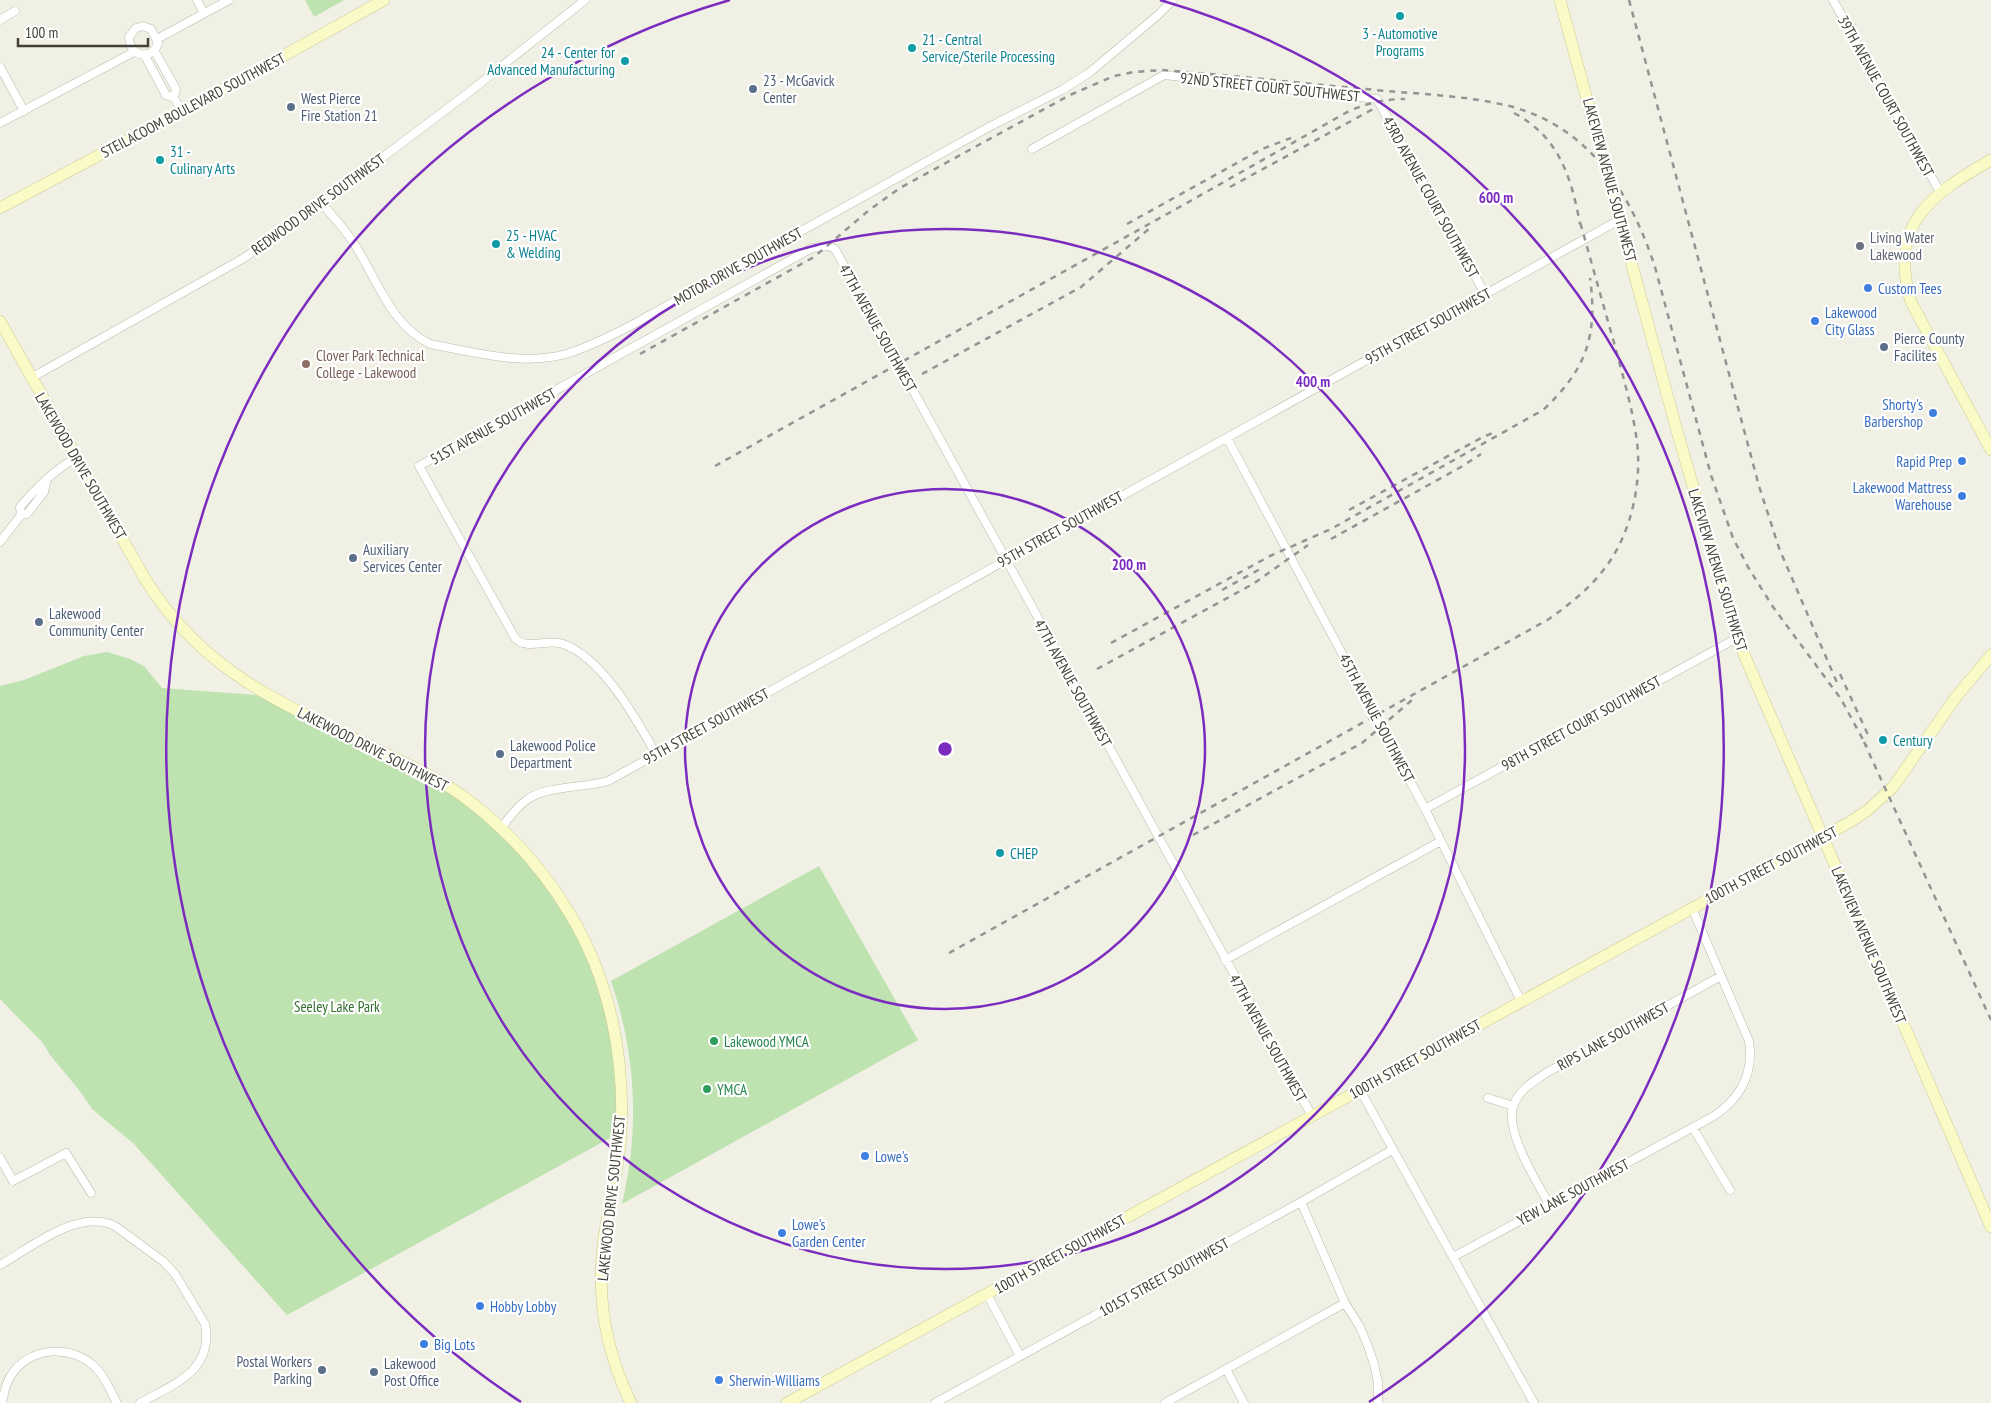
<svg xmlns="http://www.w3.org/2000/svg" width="1991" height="1403" font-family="'PT Sans Narrow',sans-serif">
	<rect width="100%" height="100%" fill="#f1f0e5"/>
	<path fill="#bee2b0" d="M 305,0 L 344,0 L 314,17 Z
		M 107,652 L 130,659 L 144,666 L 162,688 L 268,696 L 423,772 L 501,828 L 569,912 L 610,1011 L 621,1132 L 287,1315 L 133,1143 L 92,1109 L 79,1090 L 50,1055 L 43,1043 L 0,999 L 0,686 L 24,680 L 84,656 Z
		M 819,866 L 918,1040 L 622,1204 C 640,1128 636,1055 611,981 Z"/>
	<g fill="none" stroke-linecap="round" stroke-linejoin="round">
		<defs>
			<path id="street" d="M 197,0 L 204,13
				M 1833,0 L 1940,192
				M 0,20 L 15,11
				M 143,26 L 151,29 L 158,43 C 153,60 130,59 129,37 L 136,28 Z
				M 157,39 L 229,0
				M 154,50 L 176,89 L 174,98
				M 144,54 L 166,95 L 174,98 L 182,111
				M 0,67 L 24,111
				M 0,123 L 134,52
				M 1032,149 L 1164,75 L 1377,99 L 1485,294
				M 322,203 C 332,216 344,228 353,242 C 377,278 389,324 430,344 C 473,352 523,366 566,354 C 589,347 611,336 632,325 L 989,127 L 1062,90 L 1089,73 L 1158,15 L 1173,0
				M 31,378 L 244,258 L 322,203 L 468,93 L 585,0
				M 1227,438 L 1425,809 L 1521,1001
				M 21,515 L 20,507 C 36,488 54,470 76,458
				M 0,542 L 21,515 L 27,514 L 44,492 L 46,482
				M 656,754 C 636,719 603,658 563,644 C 547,638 527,651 515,638 L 419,466 L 812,248 L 829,246 L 835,249 L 898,363 L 1312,1116
				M 1425,809 L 1737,638
				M 501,828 C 509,818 517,806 528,799 C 546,786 584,788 608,781 L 1621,219
				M 1225,960 L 1441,841
				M 1360,1090 L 1534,1403
				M 1488,1098 L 1513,1106
				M 1693,1128 L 1730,1190
				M 0,1158 L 13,1181 L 66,1153 L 91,1193
				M 1301,1202 L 1345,1303 L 1360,1327 L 1368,1346 L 1374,1364 L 1378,1382 L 1378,1403
				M 1549,1204 C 1537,1182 1503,1129 1514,1104 C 1520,1089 1533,1082 1546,1073 L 1721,976
				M 1453,1257 L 1714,1116 C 1741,1098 1754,1074 1749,1041 L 1692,908
				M 0,1265 C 32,1247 78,1208 115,1226 L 164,1262 L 175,1274 L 205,1324 C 214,1371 174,1384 140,1403
				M 987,1294 L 1020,1356
				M 1226,1369 L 1244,1403
				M 2,1403 C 4,1394 5,1385 10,1377 C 28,1346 73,1343 97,1369 C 106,1379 111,1392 117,1403
				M 935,1403 L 1301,1202 L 1392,1150
				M 1165,1403 L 1345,1303"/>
			<path id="secondary" d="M 1560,0 L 1677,431 L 1737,638 L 1991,1227
				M 1991,160 C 1930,195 1888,224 1911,302 L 1991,450
				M 0,208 L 229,86 L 384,0
				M 0,321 L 145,579 C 206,676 283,703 380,751 C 409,765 438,778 464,797 C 507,829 543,869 570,914 C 610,980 625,1058 621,1133 C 619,1169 609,1203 604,1238 C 596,1295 606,1352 631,1403
				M 787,1403 L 1850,822 L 1868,810 L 1893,787 L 1956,697 L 1991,655"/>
		</defs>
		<use href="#street" stroke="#bbbaa8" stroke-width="9"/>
		<use href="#secondary" stroke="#cacb95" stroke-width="12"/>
		<use href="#street" stroke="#fff" stroke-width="8"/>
		<use href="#secondary" stroke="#f9fac6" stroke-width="11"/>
		<path stroke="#949494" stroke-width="2.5" stroke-dasharray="6 6" stroke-linecap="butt" d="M 1629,0 L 1759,486 L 1779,548 L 1838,685
			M 1514,113 C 1559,137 1571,176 1580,224
			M 1230,187 L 1375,108
			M 1127,224 L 1262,149 L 1291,138
			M 640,354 L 814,257 L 868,211 L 900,188 L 1070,95 L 1114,76 L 1134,72 L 1162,70 C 1230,75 1298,83 1366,89 C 1412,94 1468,95 1513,107 C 1591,129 1631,194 1655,267 L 1711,475 L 1733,538 L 1748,567 L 1773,607 L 1841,699 L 1867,747
			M 922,374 L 1081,287 L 1150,228
			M 715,466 L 1185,204 L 1349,111 C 1368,103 1385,99 1405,99
			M 1349,510 L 1481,438 L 1497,431
			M 1331,539 L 1461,467 L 1481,454
			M 1222,590 L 1262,568
			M 1111,643 L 1270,556 L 1331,529 L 1543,410 C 1586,370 1598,336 1590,278
			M 1097,669 L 1253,584 L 1308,545
			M 1840,674 L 1869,737
			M 1864,742 L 1991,1020
			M 1193,835 L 1362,743 L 1412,700
			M 949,953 L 1549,619 C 1570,604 1590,588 1605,568 C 1631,534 1642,484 1637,442 C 1633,410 1623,377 1615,346 C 1603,304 1591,261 1579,218"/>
	</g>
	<g fill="none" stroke="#7b2cbf" stroke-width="2.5">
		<circle cx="945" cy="749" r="260"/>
		<circle cx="945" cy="749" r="520"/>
		<path d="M521 1402A779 779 0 0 1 730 0M1160 0A779 779 0 0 1 1369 1402"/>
	</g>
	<g fill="#0f9aa8" stroke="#fff" stroke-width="2">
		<circle cx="1400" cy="16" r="5"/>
		<circle cx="912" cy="48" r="5"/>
		<circle cx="625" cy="61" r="5"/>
		<circle cx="160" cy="160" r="5"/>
		<circle cx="496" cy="244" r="5"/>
		<circle cx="1883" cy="740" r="5"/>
		<circle cx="1000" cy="853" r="5"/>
	</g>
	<g fill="#5c6f8a" stroke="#fff" stroke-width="2">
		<circle cx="753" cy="89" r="5"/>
		<circle cx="291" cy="107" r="5"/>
		<circle cx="1884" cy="347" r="5"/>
		<circle cx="353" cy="558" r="5"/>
		<circle cx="39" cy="622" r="5"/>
		<circle cx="500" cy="754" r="5"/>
		<circle cx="322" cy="1370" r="5"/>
		<circle cx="374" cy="1372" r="5"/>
	</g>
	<circle fill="#6b7280" stroke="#fff" stroke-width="2" cx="1860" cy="246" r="5"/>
	<g fill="#3f7fe0" stroke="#fff" stroke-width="2">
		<circle cx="1868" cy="288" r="5"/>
		<circle cx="1815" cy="321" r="5"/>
		<circle cx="1933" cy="413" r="5"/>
		<circle cx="1962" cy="461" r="5"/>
		<circle cx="1962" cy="496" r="5"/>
		<circle cx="865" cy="1156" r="5"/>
		<circle cx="782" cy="1233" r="5"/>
		<circle cx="480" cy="1306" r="5"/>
		<circle cx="424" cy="1344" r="5"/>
		<circle cx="719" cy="1380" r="5"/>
	</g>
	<circle fill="#8d6e63" stroke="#fff" stroke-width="2" cx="306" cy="364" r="5"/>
	<g fill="#2e9e5b" stroke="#fff" stroke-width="2">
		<circle cx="714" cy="1041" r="5"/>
		<circle cx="707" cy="1089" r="5"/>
	</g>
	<g text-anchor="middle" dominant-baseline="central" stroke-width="4.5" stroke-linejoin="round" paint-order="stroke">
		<g font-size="15" fill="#0d838f" stroke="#fff" text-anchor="start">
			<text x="1400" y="33" text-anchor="middle">3 - Automotive<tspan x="1400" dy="17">Programs</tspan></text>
			<text x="922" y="39">21 - Central<tspan x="922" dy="17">Service/Sterile Processing</tspan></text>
			<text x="615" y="52" text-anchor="end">24 - Center for<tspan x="615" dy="17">Advanced Manufacturing</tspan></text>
			<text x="170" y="151">31 -<tspan x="170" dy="17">Culinary Arts</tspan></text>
			<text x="506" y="235">25 - HVAC<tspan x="506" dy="17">&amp; Welding</tspan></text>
			<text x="1893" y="740">Century</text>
			<text x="1010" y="853">CHEP</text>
		</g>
		<g font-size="15" fill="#4e5e75" stroke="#fff" text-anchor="start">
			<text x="763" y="80">23 - McGavick<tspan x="763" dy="17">Center</tspan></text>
			<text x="301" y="98">West Pierce<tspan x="301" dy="17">Fire Station 21</tspan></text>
			<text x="1894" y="338">Pierce County<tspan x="1894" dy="17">Facilites</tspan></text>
			<text x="363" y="549">Auxiliary<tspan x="363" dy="17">Services Center</tspan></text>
			<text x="49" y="613">Lakewood<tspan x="49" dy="17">Community Center</tspan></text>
			<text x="510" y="745">Lakewood Police<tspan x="510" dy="17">Department</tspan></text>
			<text x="312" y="1361" text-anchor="end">Postal Workers<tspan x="312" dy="17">Parking</tspan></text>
			<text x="384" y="1363">Lakewood<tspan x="384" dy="17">Post Office</tspan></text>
		</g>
		<g font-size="15" fill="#434135" stroke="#fff">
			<text transform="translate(1270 87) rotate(6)">92ND STREET COURT SOUTHWEST</text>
			<text transform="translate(1886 96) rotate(61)">39TH AVENUE COURT SOUTHWEST</text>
			<text transform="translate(193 105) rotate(-28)">STEILACOOM BOULEVARD SOUTHWEST</text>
			<text transform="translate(1610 180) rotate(75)">LAKEVIEW AVENUE SOUTHWEST</text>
			<text transform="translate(1431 197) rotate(61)">43RD AVENUE COURT SOUTHWEST</text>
			<text transform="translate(318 204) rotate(-36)">REDWOOD DRIVE SOUTHWEST</text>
			<text transform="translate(738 266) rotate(-29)">MOTOR DRIVE SOUTHWEST</text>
			<text transform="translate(1428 326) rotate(-29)">95TH STREET SOUTHWEST</text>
			<text transform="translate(878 328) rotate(61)">47TH AVENUE SOUTHWEST</text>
			<text transform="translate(493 426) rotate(-29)">51ST AVENUE SOUTHWEST</text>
			<text transform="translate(81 466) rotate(60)">LAKEWOOD DRIVE SOUTHWEST</text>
			<text transform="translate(1060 529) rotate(-29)">95TH STREET SOUTHWEST</text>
			<text transform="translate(1718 570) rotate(73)">LAKEVIEW AVENUE SOUTHWEST</text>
			<text transform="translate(1073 683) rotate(61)">47TH AVENUE SOUTHWEST</text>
			<text transform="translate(1377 718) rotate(62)">45TH AVENUE SOUTHWEST</text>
			<text transform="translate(1581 723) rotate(-29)">98TH STREET COURT SOUTHWEST</text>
			<text transform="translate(706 726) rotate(-29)">95TH STREET SOUTHWEST</text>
			<text transform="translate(373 749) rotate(27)">LAKEWOOD DRIVE SOUTHWEST</text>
			<text transform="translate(1771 865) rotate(-28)">100TH STREET SOUTHWEST</text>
			<text transform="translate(1869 945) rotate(67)">LAKEVIEW AVENUE SOUTHWEST</text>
			<text transform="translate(1613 1036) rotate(-29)">RIPS LANE SOUTHWEST</text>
			<text transform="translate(1268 1038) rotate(61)">47TH AVENUE SOUTHWEST</text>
			<text transform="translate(1415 1059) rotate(-29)">100TH STREET SOUTHWEST</text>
			<text transform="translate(1573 1192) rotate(-28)">YEW LANE SOUTHWEST</text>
			<text transform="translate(611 1198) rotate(-84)">LAKEWOOD DRIVE SOUTHWEST</text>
			<text transform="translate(1060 1254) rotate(-29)">100TH STREET SOUTHWEST</text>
			<text transform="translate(1164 1277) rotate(-29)">101ST STREET SOUTHWEST</text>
		</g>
		<g font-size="15" fill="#5b616d" stroke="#fff" text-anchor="start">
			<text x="1870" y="237">Living Water<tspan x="1870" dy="17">Lakewood</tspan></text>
		</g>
		<g font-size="15" fill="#366cbe" stroke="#fff" text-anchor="start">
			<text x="1878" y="288">Custom Tees</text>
			<text x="1825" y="312">Lakewood<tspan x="1825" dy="17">City Glass</tspan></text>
			<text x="1923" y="404" text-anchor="end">Shorty's<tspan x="1923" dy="17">Barbershop</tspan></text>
			<text x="1952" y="461" text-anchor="end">Rapid Prep</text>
			<text x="1952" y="487" text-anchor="end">Lakewood Mattress<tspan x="1952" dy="17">Warehouse</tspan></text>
			<text x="875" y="1156">Lowe's</text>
			<text x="792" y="1224">Lowe's<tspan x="792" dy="17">Garden Center</tspan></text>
			<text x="490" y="1306">Hobby Lobby</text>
			<text x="434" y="1344">Big Lots</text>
			<text x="729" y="1380">Sherwin-Williams</text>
		</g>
		<g font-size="15" fill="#785e54" stroke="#fff" text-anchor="start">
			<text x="316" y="355">Clover Park Technical<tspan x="316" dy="17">College - Lakewood</tspan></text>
		</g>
		<g font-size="15" fill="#346f2d" stroke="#fff">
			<text x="337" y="1006">Seeley Lake Park</text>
		</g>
		<g font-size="15" fill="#27864d" stroke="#fff" text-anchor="start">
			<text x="724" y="1041">Lakewood YMCA</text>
			<text x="717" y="1089">YMCA</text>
		</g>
	</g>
	<circle cx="945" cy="749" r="8" fill="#7b2cbf" stroke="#fff" stroke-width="2.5"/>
	<g font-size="15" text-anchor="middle" font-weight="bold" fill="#7b2cbf" stroke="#fff" stroke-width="4.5" stroke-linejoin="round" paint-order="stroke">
		<text x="1496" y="203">600 m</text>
		<text x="1313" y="387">400 m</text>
		<text x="1129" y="570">200 m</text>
	</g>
	<path d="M18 38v8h130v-8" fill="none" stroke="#434135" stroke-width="2.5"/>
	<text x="25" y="38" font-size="15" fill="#434135" stroke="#ffffff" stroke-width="4" paint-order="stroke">100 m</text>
</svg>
